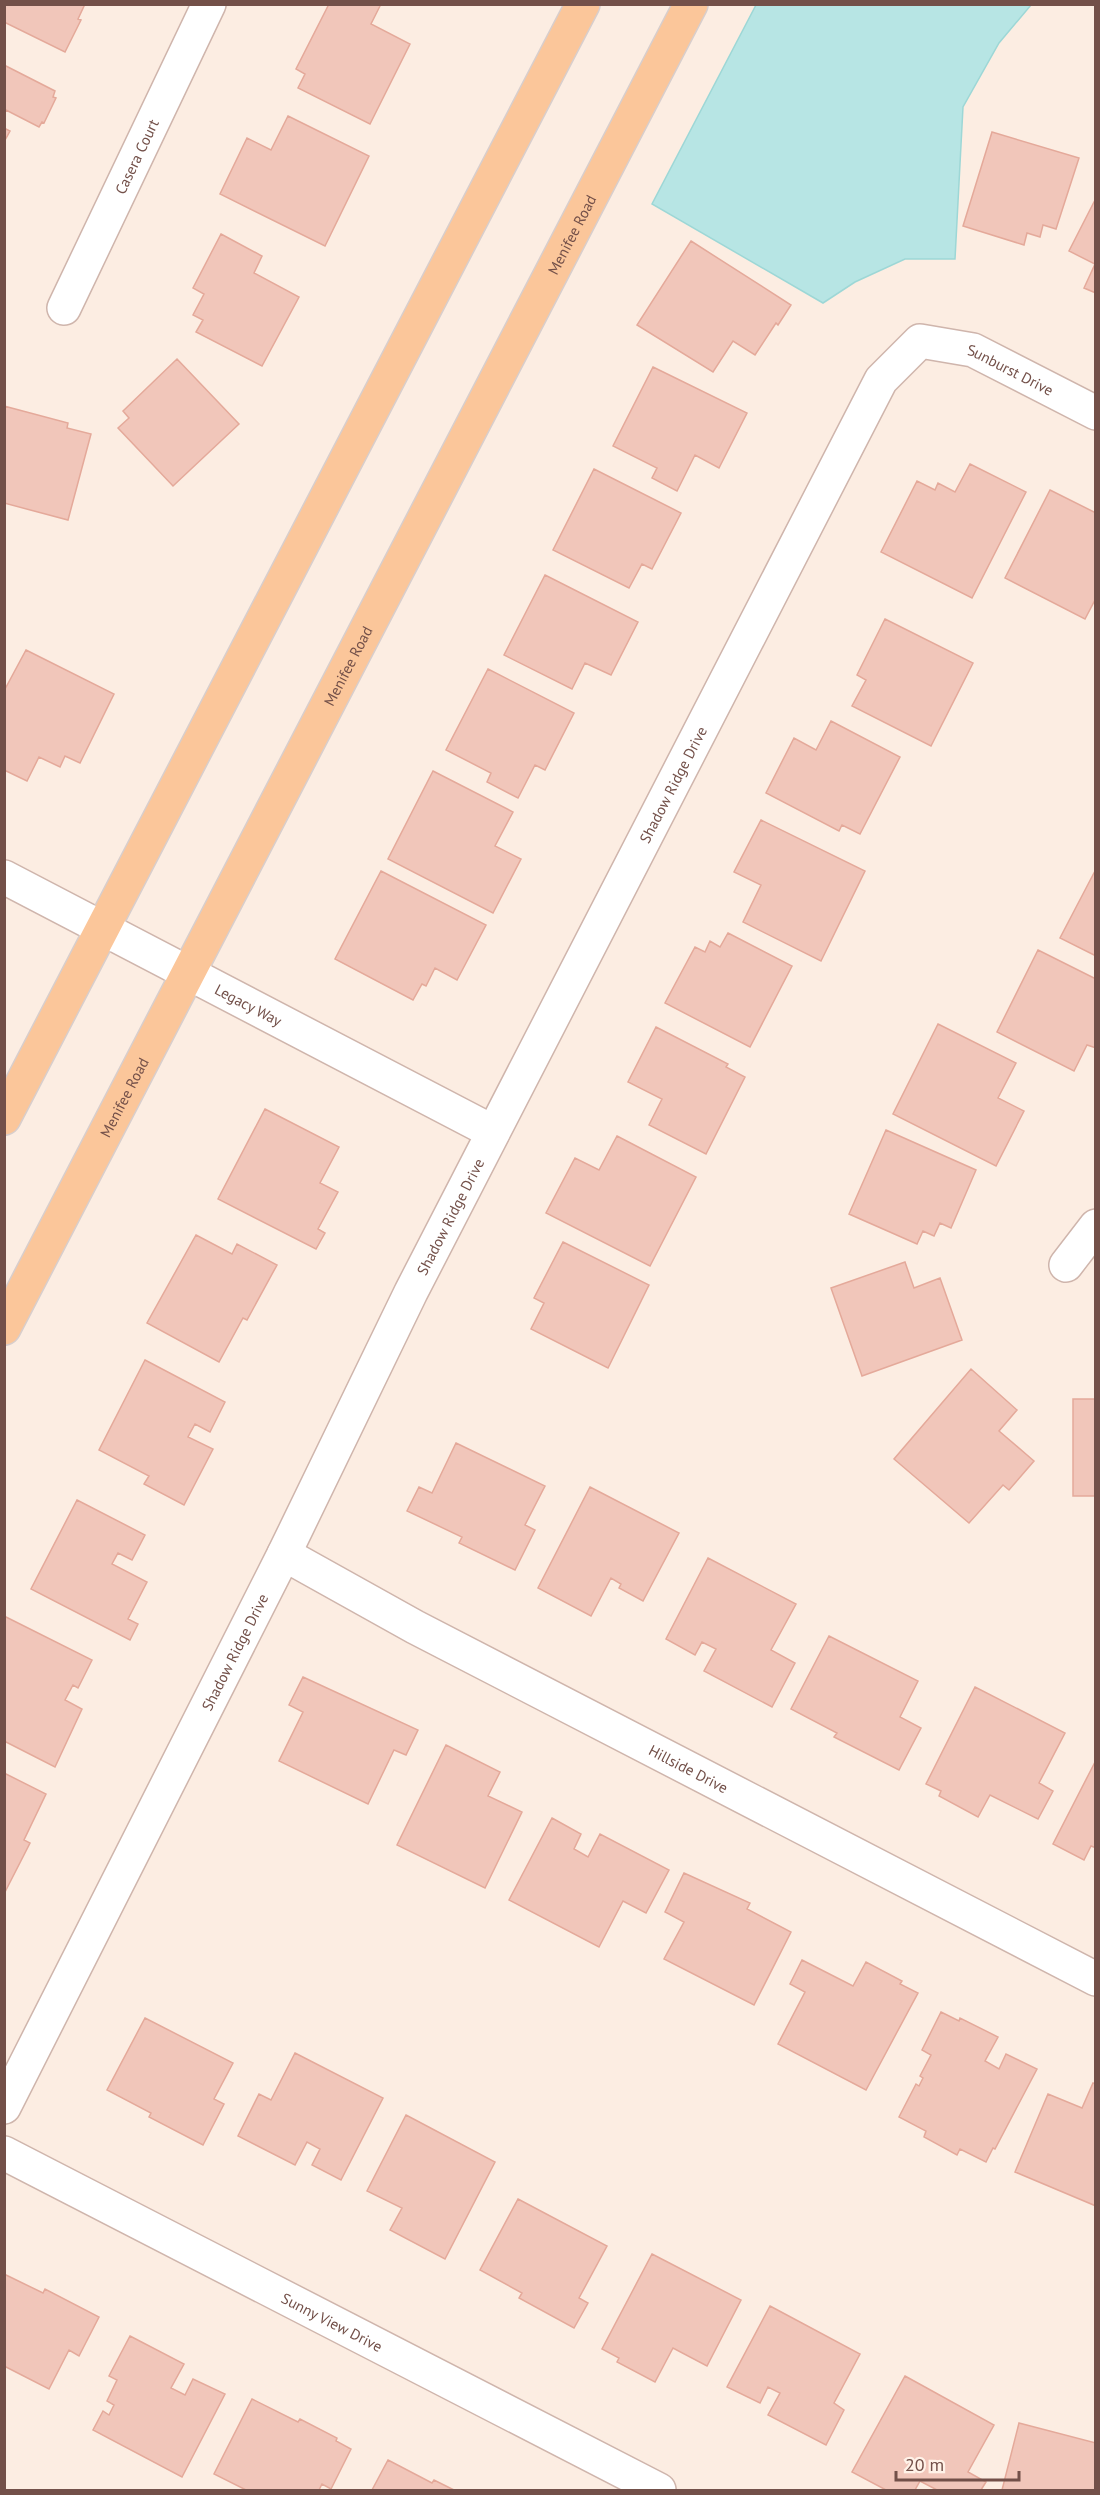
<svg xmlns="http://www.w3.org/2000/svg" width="1100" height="2495" font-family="'PT Sans',sans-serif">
	<rect width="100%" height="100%" fill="#fcede2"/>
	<path fill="#b7e5e4" stroke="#9dd7d6" stroke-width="1.5" d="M 756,5 L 1031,5 L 999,43 L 963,107 L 955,259 L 905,259 L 855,282 L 823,303 L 652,204 Z"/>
	<path fill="#f1c6ba" stroke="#e4a99a" stroke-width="1.5" d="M 4,4 L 85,4 L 78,19 L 81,20 L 65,52 L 4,22 Z
		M 329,4 L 378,4 L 380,6 L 371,24 L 410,44 L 370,124 L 298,88 L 305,74 L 296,69 Z
		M 4,65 L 55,91 L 53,97 L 56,98 L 44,123 L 42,122 L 39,127 L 6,110 L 4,113 Z
		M 288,116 L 369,156 L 325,246 L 220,194 L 247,138 L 271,150 Z
		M 4,128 L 10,131 L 4,142 Z
		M 992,132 L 1079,158 L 1056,229 L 1043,225 L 1040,237 L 1027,233 L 1024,245 L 963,226 Z
		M 1096,198 L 1096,293 L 1084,288 L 1095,264 L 1069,251 Z
		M 221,234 L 262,256 L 254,273 L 299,297 L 262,366 L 196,332 L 203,320 L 193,315 L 204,294 L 193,288 Z
		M 691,241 L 791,305 L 778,325 L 776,323 L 755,355 L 733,341 L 713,372 L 637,325 Z
		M 177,359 L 239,424 L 173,486 L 118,428 L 129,418 L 123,411 Z
		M 653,367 L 747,413 L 719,468 L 695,455 L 677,491 L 652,478 L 657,468 L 613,446 Z
		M 4,406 L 68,423 L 67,428 L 91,434 L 68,520 L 4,503 Z
		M 970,464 L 1026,492 L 972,598 L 881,552 L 917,481 L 935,490 L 938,483 L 955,492 Z
		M 594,469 L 681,513 L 652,569 L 642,564 L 629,588 L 553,550 Z
		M 1050,490 L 1096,513 L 1096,598 L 1085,619 L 1005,578 Z
		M 545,575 L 638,622 L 611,675 L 585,663 L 572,689 L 504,655 Z
		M 885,619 L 973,663 L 931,746 L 852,706 L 866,680 L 857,675 Z
		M 26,650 L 114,694 L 80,763 L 65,756 L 60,767 L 39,757 L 27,781 L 4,770 L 4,691 Z
		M 488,669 L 574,713 L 545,770 L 535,765 L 518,798 L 487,782 L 491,773 L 446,750 Z
		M 831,721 L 900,757 L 860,834 L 842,825 L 839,831 L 766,793 L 794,738 L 816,750 Z
		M 433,771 L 513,812 L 495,846 L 521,859 L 493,913 L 388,859 Z
		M 761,820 L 865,871 L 821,961 L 743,922 L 761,885 L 734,872 Z
		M 1096,869 L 1096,956 L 1060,938 Z
		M 381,871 L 486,925 L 457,980 L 435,968 L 426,986 L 422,984 L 413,1000 L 335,959 Z
		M 728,933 L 792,966 L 750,1047 L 665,1003 L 695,947 L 705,952 L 710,941 L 720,947 Z
		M 1038,950 L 1096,979 L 1096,1048 L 1087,1045 L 1074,1071 L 997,1032 Z
		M 938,1024 L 1016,1063 L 998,1098 L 1024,1111 L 996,1166 L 893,1114 Z
		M 656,1027 L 728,1064 L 726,1067 L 745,1077 L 706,1154 L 649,1125 L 662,1099 L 628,1082 Z
		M 265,1109 L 339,1147 L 320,1183 L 338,1192 L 318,1229 L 325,1233 L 316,1249 L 218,1199 Z
		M 886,1130 L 976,1170 L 951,1228 L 940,1223 L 934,1236 L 923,1231 L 917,1244 L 849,1214 Z
		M 617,1136 L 696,1177 L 650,1266 L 546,1213 L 575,1158 L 599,1170 Z
		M 196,1235 L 232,1254 L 237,1244 L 277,1265 L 247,1320 L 243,1318 L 219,1362 L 147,1323 Z
		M 563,1242 L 649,1285 L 608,1368 L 531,1329 L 544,1303 L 534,1298 Z
		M 905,1262 L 914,1288 L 940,1278 L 962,1340 L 862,1376 L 831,1288 Z
		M 145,1360 L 225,1402 L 210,1432 L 195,1424 L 188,1437 L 213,1449 L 184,1505 L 144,1484 L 149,1476 L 99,1450 Z
		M 971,1369 L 1017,1410 L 999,1431 L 1034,1461 L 1009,1490 L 1003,1485 L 969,1523 L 894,1459 Z
		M 1073,1399 L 1096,1399 L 1096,1496 L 1073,1496 Z
		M 456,1443 L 545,1486 L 525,1525 L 535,1530 L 515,1570 L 459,1543 L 462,1537 L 407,1511 L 419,1487 L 432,1493 Z
		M 590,1487 L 679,1533 L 643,1601 L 619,1588 L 621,1584 L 611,1578 L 591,1616 L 538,1588 Z
		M 77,1500 L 145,1535 L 132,1560 L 118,1553 L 112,1564 L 147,1582 L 128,1619 L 138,1624 L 130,1640 L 31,1589 Z
		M 708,1558 L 796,1604 L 771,1650 L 795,1663 L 772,1707 L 704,1671 L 716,1649 L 702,1642 L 695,1655 L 666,1639 Z
		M 4,1616 L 92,1660 L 78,1688 L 73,1685 L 65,1700 L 82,1709 L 55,1767 L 4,1741 Z
		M 829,1636 L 918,1681 L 900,1717 L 921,1728 L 899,1770 L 834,1737 L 837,1733 L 791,1709 Z
		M 303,1677 L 418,1730 L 406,1755 L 394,1750 L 368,1804 L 279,1761 L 303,1712 L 289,1705 Z
		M 975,1687 L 1065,1733 L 1039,1783 L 1053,1791 L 1038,1819 L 990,1795 L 978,1817 L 939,1796 L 941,1791 L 926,1784 Z
		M 446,1745 L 500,1772 L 488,1796 L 522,1812 L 485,1888 L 397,1845 Z
		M 1095,1762 L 1096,1848 L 1091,1846 L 1084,1860 L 1053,1844 Z
		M 4,1773 L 46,1794 L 24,1840 L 30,1843 L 4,1894 Z
		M 552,1818 L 581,1834 L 574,1849 L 588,1857 L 600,1834 L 669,1870 L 646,1913 L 623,1901 L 599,1947 L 509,1900 Z
		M 684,1873 L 750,1903 L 747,1909 L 791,1932 L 754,2005 L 664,1959 L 684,1922 L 665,1912 Z
		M 802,1960 L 853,1986 L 866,1962 L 902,1981 L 900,1984 L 918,1993 L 866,2090 L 778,2044 L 805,1992 L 790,1984 Z
		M 941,2012 L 959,2021 L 960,2018 L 998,2037 L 985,2061 L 999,2069 L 1006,2054 L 1037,2069 L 995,2149 L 993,2148 L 986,2162 L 960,2149 L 957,2155 L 924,2137 L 926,2131 L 899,2117 L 916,2084 L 919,2086 L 923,2078 L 920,2076 L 931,2055 L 922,2050 Z
		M 145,2018 L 233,2063 L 214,2099 L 224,2104 L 203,2145 L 149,2117 L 151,2113 L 107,2090 Z
		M 295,2053 L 383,2098 L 341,2180 L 312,2165 L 320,2149 L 307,2142 L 295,2165 L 238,2136 L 259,2094 L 271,2100 Z
		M 1093,2083 L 1096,2084 L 1096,2206 L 1015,2172 L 1048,2094 L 1082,2108 Z
		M 406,2115 L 495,2162 L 445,2259 L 390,2230 L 402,2208 L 367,2191 Z
		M 518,2199 L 607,2246 L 579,2298 L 588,2303 L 574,2328 L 519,2298 L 522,2293 L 480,2270 Z
		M 652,2254 L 741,2300 L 707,2366 L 673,2348 L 655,2382 L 617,2362 L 619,2358 L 602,2349 Z
		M 4,2274 L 43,2293 L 45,2289 L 99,2317 L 79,2356 L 69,2350 L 49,2389 L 4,2366 Z
		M 770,2306 L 860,2354 L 834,2403 L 844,2410 L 826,2445 L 768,2415 L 780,2393 L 768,2387 L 760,2403 L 727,2387 Z
		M 130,2336 L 184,2364 L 171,2388 L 185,2395 L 193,2379 L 225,2394 L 182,2477 L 93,2430 L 103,2411 L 109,2415 L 114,2405 L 107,2401 L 117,2380 L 109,2376 Z
		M 905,2376 L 994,2425 L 968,2472 L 986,2482 L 981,2490 L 937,2490 L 920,2481 L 915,2490 L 886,2490 L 852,2472 Z
		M 252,2399 L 298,2422 L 300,2419 L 337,2438 L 336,2441 L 351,2449 L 331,2489 L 322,2484 L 319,2490 L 246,2490 L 214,2474 Z
		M 1019,2423 L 1096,2443 L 1096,2490 L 1002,2490 Z
		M 388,2460 L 432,2483 L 434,2480 L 454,2490 L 372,2490 Z"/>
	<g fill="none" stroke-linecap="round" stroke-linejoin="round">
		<defs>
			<g id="minor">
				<path id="s1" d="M 64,308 L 209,4"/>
				<path id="s2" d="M 4,877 L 493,1132"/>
				<path d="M 1066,1265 L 1096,1226"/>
				<path id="s3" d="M 284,1554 L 415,1627 L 1096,1979"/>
				<path id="s4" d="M 4,2107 L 284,1554 L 411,1292 L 881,380 L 920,341 L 973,350 L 1096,413"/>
				<path id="s5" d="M 4,2153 L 659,2490"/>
			</g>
			<g id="major">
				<path d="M 4,1118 L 583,4"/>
				<path id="s6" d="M 4,1328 L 691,4"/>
			</g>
		</defs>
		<use href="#minor" stroke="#cfb5ac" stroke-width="36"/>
		<use href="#major" stroke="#d8cecc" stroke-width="36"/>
		<use href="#minor" stroke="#fff" stroke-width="33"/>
		<use href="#major" stroke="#fbc69a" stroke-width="33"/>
	</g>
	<g text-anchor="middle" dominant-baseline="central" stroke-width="4.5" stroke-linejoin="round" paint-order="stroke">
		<g font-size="15" fill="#735049" stroke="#fff2e8">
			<text stroke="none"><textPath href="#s1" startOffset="168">Casera Court</textPath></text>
			<text stroke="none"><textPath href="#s6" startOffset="1232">Menifee Road</textPath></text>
			<text stroke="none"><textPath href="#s4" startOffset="2088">Sunburst Drive</textPath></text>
			<text stroke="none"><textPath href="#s6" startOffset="746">Menifee Road</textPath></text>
			<text stroke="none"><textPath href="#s4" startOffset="1482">Shadow Ridge Drive</textPath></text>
			<text stroke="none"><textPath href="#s2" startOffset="276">Legacy Way</textPath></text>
			<text stroke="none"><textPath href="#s6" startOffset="260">Menifee Road</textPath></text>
			<text stroke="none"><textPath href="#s4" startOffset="996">Shadow Ridge Drive</textPath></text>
			<text stroke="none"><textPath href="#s4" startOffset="510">Shadow Ridge Drive</textPath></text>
			<text stroke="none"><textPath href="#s3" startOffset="458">Hillside Drive</textPath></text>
			<text stroke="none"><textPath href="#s5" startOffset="369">Sunny View Drive</textPath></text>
		</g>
	</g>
	<rect width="1100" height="2495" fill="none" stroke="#735049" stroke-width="12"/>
	<path d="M896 2471v9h123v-9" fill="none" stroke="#735049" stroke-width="3"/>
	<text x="905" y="2471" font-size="18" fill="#735049" stroke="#fff2e8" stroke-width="4.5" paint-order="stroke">20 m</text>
</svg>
